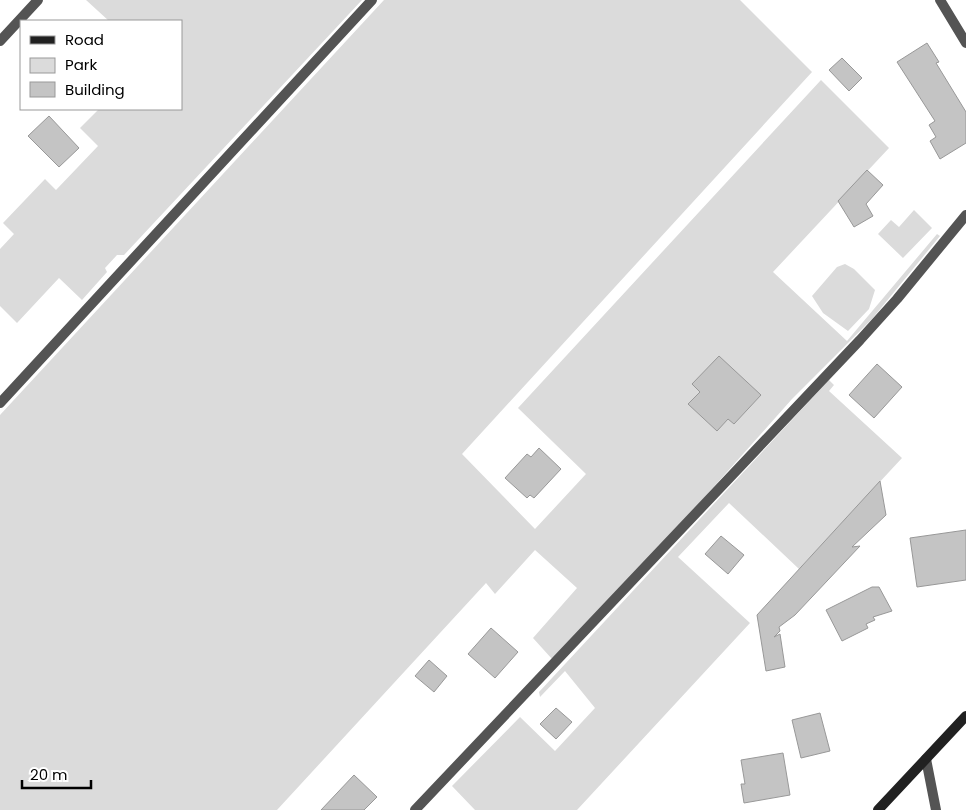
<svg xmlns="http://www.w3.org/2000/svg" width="966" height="810" font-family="Poppins,sans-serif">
	<rect width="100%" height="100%" fill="#fff"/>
	<path fill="#dbdbdb" d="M 86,0 L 362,0 L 124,255 L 117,255 L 105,268 L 107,272 L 82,300 L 59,278 L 17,323 L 0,306 L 0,249 L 14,234 L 3,223 L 45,179 L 56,190 L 98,146 L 80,128 L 99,109 L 181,109 L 181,21 L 109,21 Z
		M 384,0 L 740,0 L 812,72 L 462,454 L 535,529 L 586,474 L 518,408 L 821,80 L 889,148 L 773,272 L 847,341 L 937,234 L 940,236 L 872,319 L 792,399 L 694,509 L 552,659 L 533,638 L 577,588 L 535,550 L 495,594 L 486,583 L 277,810 L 0,810 L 0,415 Z
		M 914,210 L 932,228 L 903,258 L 878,234 L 891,220 L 899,227 Z
		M 845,264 L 854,269 L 875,290 L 869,309 L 848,331 L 823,313 L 812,296 L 837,267 Z
		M 829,380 L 834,385 L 829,391 L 902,458 L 799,569 L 729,503 L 678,557 L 750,623 L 577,810 L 475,810 L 452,786 L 520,717 L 555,751 L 595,708 L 565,671 L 540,697 L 539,692 Z"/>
	<path fill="#c4c4c4" stroke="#989898" d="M 927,43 L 939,62 L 936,63 L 966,112 L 966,143 L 940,159 L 930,141 L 936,137 L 929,125 L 935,121 L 897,62 Z
		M 842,58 L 862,78 L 849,91 L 829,70 Z
		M 49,116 L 79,148 L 59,167 L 28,136 Z
		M 867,170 L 883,185 L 866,204 L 873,216 L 854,227 L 838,201 Z
		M 719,356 L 761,395 L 734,424 L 728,419 L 717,431 L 688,404 L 700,392 L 692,384 Z
		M 877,364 L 902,387 L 874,418 L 849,395 Z
		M 539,448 L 561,469 L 534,498 L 530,495 L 527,498 L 505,478 L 527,454 L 531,457 Z
		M 880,481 L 886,515 L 852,547 L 860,546 L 795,615 L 779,627 L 780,631 L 774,637 L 780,634 L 785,667 L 766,671 L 757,615 Z
		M 966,530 L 966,580 L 917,587 L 910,538 Z
		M 721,536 L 744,555 L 728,574 L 705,554 Z
		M 872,587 L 879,587 L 892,611 L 873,617 L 875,620 L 866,624 L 868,628 L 842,641 L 826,610 Z
		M 491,628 L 518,652 L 495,678 L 468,654 Z
		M 429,660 L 447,676 L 434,692 L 415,676 Z
		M 556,708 L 572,722 L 556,739 L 540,724 Z
		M 820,713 L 830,751 L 801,758 L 792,720 Z
		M 783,753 L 790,795 L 744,803 L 741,784 L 745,784 L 741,760 Z
		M 354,775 L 377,797 L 364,810 L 321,810 Z"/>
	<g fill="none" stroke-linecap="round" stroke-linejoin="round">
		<path stroke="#545454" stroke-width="10" d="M 0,41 L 38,0
			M 0,403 L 372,0
			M 926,759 L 936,810
			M 415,810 L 860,340 L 897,299 L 966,215"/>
		<path stroke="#545454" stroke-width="10" d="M 940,0 L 966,43"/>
		<path stroke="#212121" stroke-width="10" d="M 878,810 L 966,716"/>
	</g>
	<rect x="20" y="20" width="162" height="90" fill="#ffffff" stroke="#999999"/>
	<rect x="30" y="36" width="25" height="8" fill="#212121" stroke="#999999"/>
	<text x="65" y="45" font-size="15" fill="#000000">Road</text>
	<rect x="30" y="58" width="25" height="15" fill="#dbdbdb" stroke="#999999"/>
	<text x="65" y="70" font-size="15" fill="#000000">Park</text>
	<rect x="30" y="82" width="25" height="15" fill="#c4c4c4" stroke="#999999"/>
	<text x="65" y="95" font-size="15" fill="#000000">Building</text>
	<path d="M22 780v8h69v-8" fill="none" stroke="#000000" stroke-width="2.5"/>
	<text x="30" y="780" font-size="15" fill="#000000" stroke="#ffffff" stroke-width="4" paint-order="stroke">20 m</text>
</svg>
